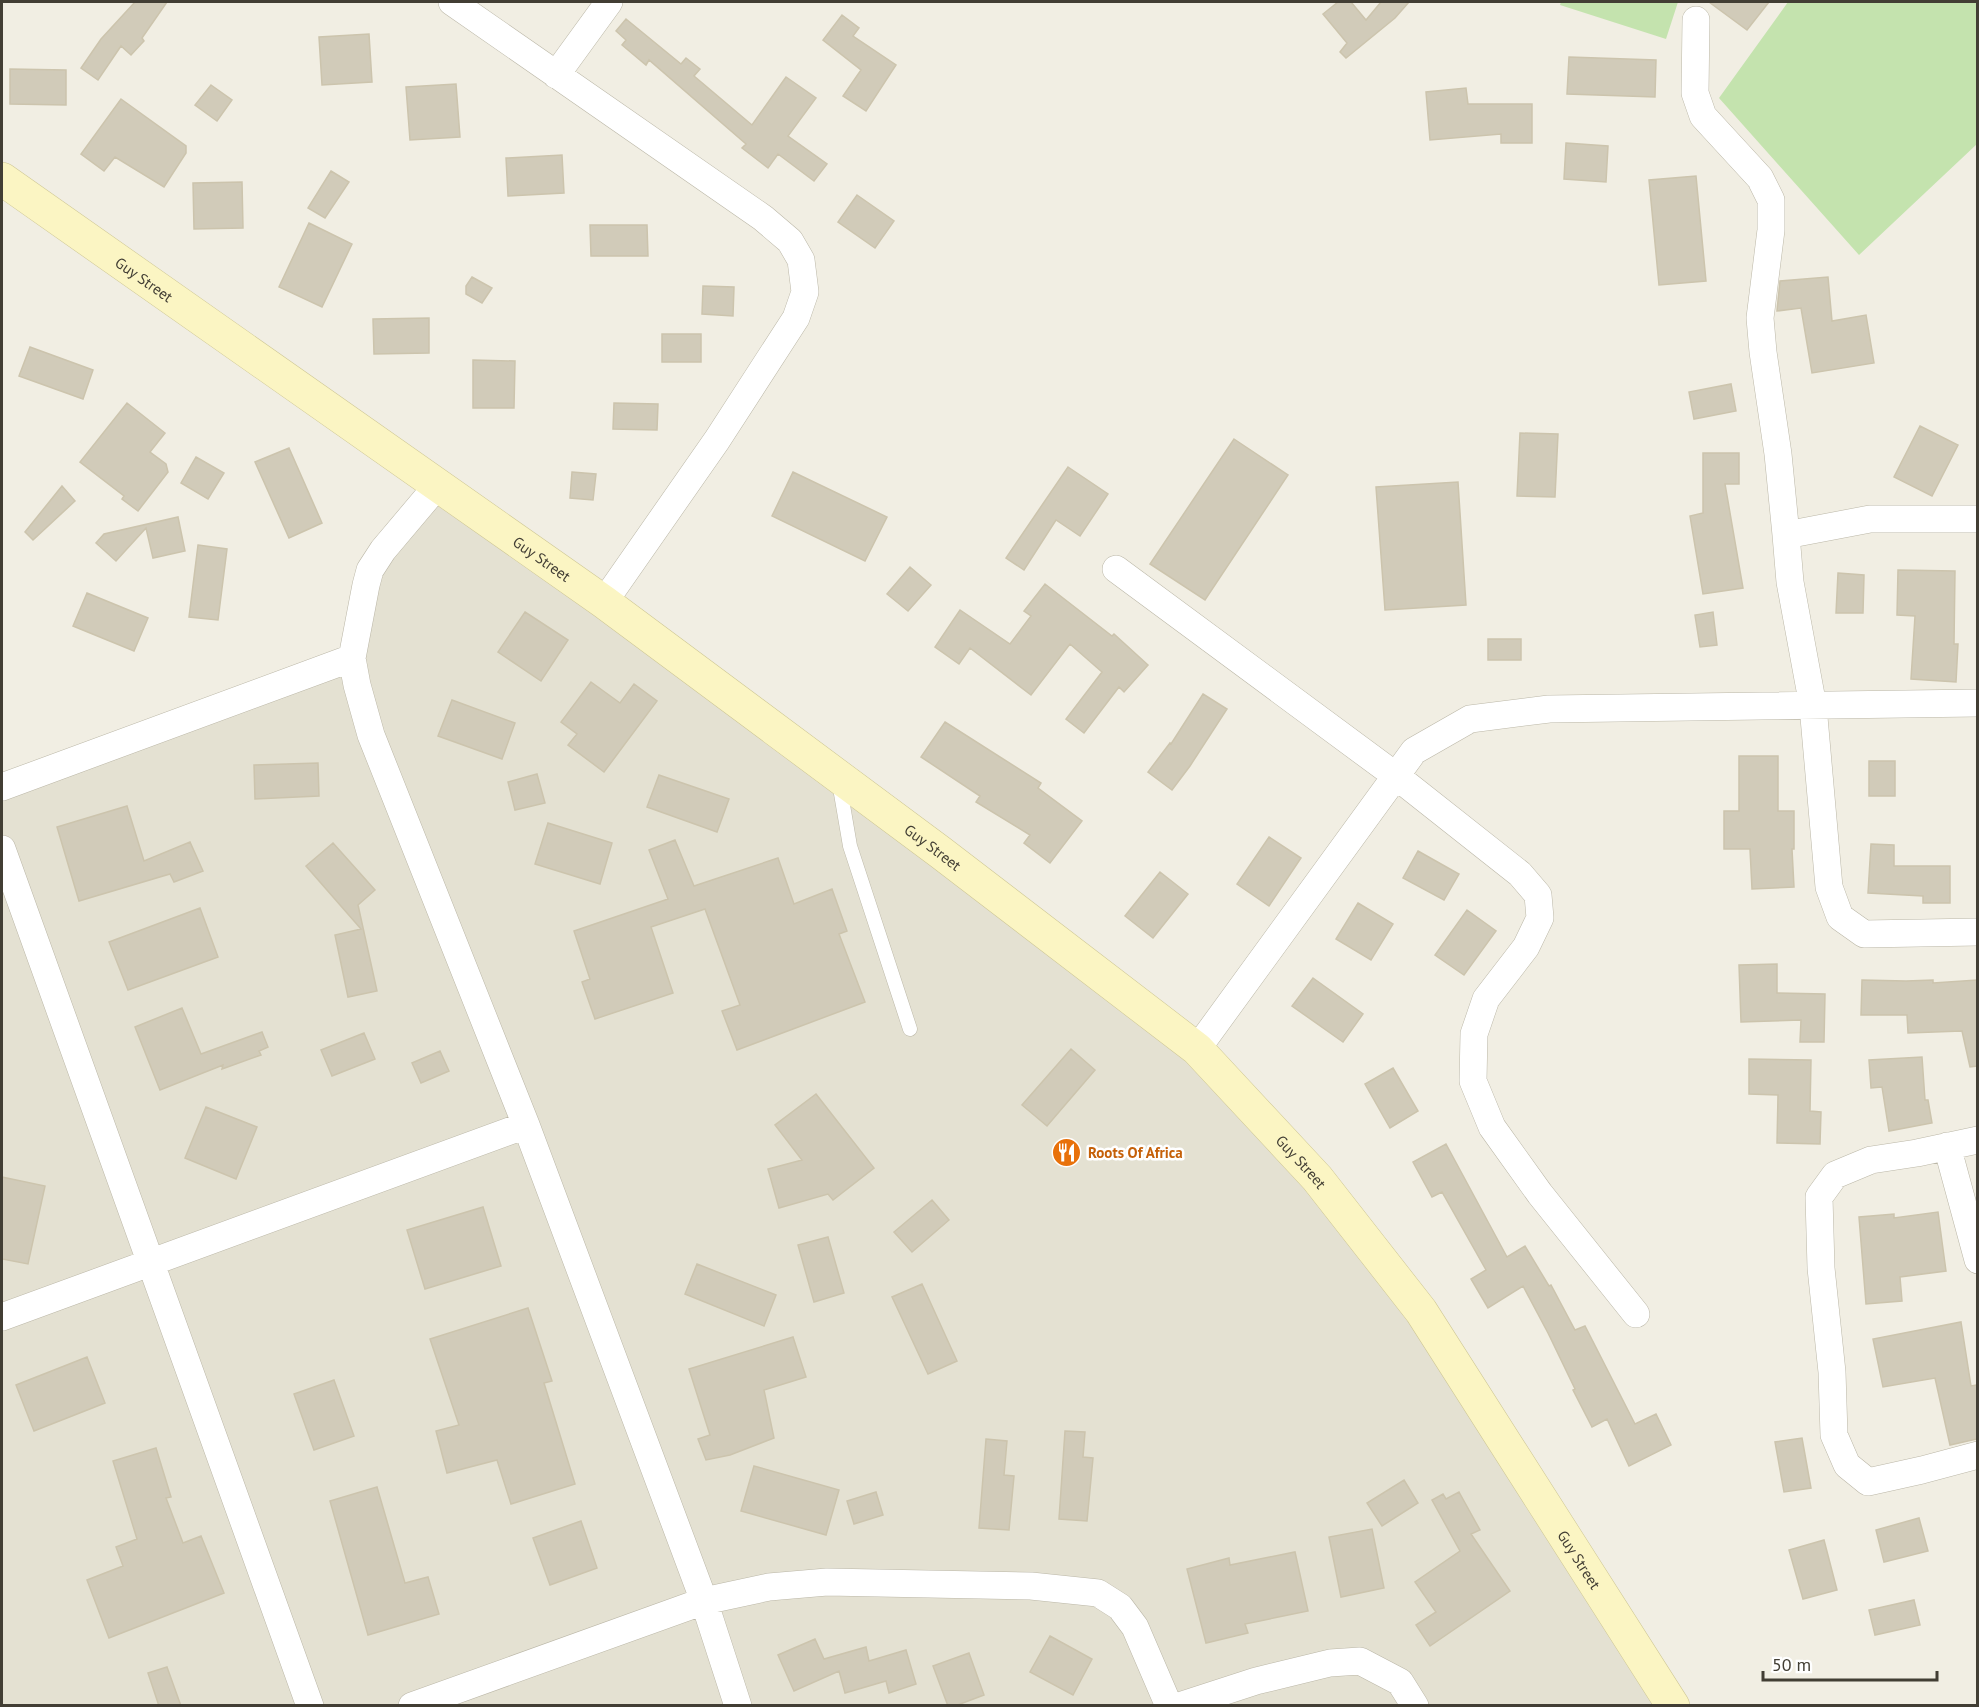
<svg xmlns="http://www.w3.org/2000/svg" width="1979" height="1707" font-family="'PT Sans',sans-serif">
	<rect width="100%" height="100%" fill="#f1eee3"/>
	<path fill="#e4e1d2" d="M 437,486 L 1197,1049 L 1317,1178 L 1673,1706 L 2,1706 L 2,787 L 352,658 L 361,609 Z"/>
	<path fill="#c4e3ae" d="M 1561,2 L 1678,2 L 1666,39 L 1560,5 Z
		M 1788,2 L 1977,2 L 1977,144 L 1859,255 L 1719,98 Z"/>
	<path fill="#d1cbb9" stroke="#ccc4ad" stroke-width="1.5" d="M 135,2 L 167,2 L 142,38 L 144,41 L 131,55 L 121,46 L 98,80 L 81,68 L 101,39 Z
		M 1338,2 L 1351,2 L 1366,20 L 1381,2 L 1409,2 L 1395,18 L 1346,58 L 1340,52 L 1347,43 L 1323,14 Z
		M 1709,2 L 1769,2 L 1747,30 Z
		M 842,15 L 859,28 L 853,36 L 896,65 L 866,111 L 843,96 L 861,70 L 823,40 Z
		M 626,19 L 681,64 L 686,58 L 700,69 L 694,76 L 752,125 L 786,77 L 816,98 L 788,136 L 827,164 L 814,181 L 778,154 L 768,168 L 742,148 L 746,144 L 649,60 L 646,65 L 622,45 L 626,40 L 616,31 Z
		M 369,34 L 372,82 L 322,85 L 319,37 Z
		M 1569,57 L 1656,60 L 1655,97 L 1567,94 Z
		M 10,69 L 66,70 L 66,105 L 10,104 Z
		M 456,84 L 460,137 L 410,140 L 406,87 Z
		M 211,85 L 232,100 L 217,121 L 195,105 Z
		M 1466,88 L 1468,104 L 1532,104 L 1532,143 L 1501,143 L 1501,134 L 1430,140 L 1426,92 Z
		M 121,99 L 186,146 L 186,153 L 164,187 L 115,157 L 104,171 L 81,154 Z
		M 1566,143 L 1608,146 L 1606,182 L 1564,179 Z
		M 562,155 L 564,193 L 508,196 L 506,158 Z
		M 331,171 L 349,182 L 325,218 L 308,208 Z
		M 1696,176 L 1706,281 L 1659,285 L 1649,180 Z
		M 242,182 L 243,228 L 194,229 L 193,183 Z
		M 857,195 L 894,221 L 875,248 L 838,222 Z
		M 309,223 L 352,244 L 322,307 L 279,287 Z
		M 590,225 L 647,225 L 648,256 L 591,256 Z
		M 472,277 L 492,288 L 482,303 L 466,294 L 466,286 Z
		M 1828,277 L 1832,321 L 1866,315 L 1874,363 L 1812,373 L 1801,308 L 1777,311 L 1780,281 Z
		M 703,286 L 734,287 L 733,316 L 702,314 Z
		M 429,318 L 429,353 L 374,354 L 373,319 Z
		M 662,334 L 701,334 L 701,362 L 662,362 Z
		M 30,347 L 93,370 L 83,399 L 19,376 Z
		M 473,360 L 515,361 L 514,408 L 473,408 Z
		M 1731,384 L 1736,411 L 1694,419 L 1689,392 Z
		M 127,403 L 165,433 L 150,452 L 166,464 L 168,472 L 138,511 L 122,499 L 124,496 L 80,462 Z
		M 614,403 L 658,404 L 657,430 L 613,429 Z
		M 1920,426 L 1958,445 L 1932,496 L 1894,477 Z
		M 1520,433 L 1558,434 L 1555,497 L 1517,496 Z
		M 1234,439 L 1288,475 L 1205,600 L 1150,564 Z
		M 289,448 L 322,523 L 289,538 L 255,462 Z
		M 1703,453 L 1739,453 L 1739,484 L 1725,484 L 1743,588 L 1703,594 L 1690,516 L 1703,513 Z
		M 196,457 L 224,473 L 208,499 L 181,483 Z
		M 1068,467 L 1108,494 L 1080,536 L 1056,520 L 1024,570 L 1006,558 Z
		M 572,472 L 596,474 L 593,500 L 570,498 Z
		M 793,472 L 887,517 L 865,561 L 772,516 Z
		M 1458,482 L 1466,605 L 1385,610 L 1376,487 Z
		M 62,486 L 75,501 L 33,540 L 25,532 Z
		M 178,517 L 185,551 L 153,558 L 146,528 L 116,561 L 96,543 L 104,534 Z
		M 198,545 L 227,549 L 218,620 L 189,617 Z
		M 910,567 L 931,585 L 908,611 L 887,594 Z
		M 1898,570 L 1955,571 L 1954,644 L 1958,644 L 1956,682 L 1911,679 L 1915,616 L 1897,615 Z
		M 1838,573 L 1864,575 L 1863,613 L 1836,613 Z
		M 1045,584 L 1112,636 L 1114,634 L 1148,665 L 1124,692 L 1119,687 L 1084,733 L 1066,719 L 1102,672 L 1070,644 L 1031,695 L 970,648 L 959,664 L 935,647 L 960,610 L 1010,644 L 1031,616 L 1024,611 Z
		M 87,593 L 148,618 L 134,651 L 73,626 Z
		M 525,612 L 568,640 L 541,681 L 498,652 Z
		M 1713,612 L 1717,645 L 1700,647 L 1695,615 Z
		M 1488,639 L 1521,639 L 1521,660 L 1488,660 Z
		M 591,682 L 620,703 L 634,684 L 657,701 L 604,772 L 568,745 L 577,734 L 561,722 Z
		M 1203,694 L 1227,709 L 1190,766 L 1172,790 L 1148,772 L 1170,743 L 1171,744 Z
		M 452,700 L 515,723 L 502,759 L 438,736 Z
		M 945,722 L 1041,783 L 1038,788 L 1082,821 L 1050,863 L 1024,843 L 1030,835 L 976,802 L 980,796 L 921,757 Z
		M 1739,756 L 1778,756 L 1778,811 L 1794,811 L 1794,849 L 1792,849 L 1794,887 L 1752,889 L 1750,849 L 1724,849 L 1724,811 L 1739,811 Z
		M 1869,761 L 1895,761 L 1895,796 L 1869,796 Z
		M 318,763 L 319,796 L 255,799 L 254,765 Z
		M 537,774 L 545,803 L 515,810 L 508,782 Z
		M 659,775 L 729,799 L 717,832 L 647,807 Z
		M 127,806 L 144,861 L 190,842 L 203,871 L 174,882 L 170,874 L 79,901 L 57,827 Z
		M 548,823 L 612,843 L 600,884 L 535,864 Z
		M 1269,837 L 1301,858 L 1269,906 L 1237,884 Z
		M 675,840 L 694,886 L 778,858 L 794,904 L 832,889 L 847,931 L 839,934 L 865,1002 L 737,1050 L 722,1011 L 740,1005 L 705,909 L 651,927 L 673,993 L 595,1019 L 582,982 L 590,979 L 574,931 L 668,899 L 649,850 Z
		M 333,843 L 375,890 L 358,905 L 377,991 L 348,997 L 335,935 L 361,929 L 306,866 Z
		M 1871,844 L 1894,845 L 1894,866 L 1950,866 L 1950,903 L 1923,903 L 1923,896 L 1868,893 Z
		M 1418,851 L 1459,874 L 1444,900 L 1403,878 Z
		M 1160,872 L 1188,894 L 1153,938 L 1125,916 Z
		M 1358,903 L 1393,924 L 1371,960 L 1336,939 Z
		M 200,908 L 218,957 L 128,990 L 109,942 Z
		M 1467,910 L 1496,931 L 1464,975 L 1435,955 Z
		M 1777,964 L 1777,993 L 1825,994 L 1824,1042 L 1800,1042 L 1801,1020 L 1741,1022 L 1739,965 Z
		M 1313,978 L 1363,1014 L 1343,1042 L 1292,1006 Z
		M 1862,980 L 1906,981 L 1933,980 L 1933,983 L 1977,980 L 1977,1066 L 1970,1067 L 1962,1031 L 1908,1033 L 1907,1015 L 1861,1015 Z
		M 182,1008 L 201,1054 L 262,1032 L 268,1047 L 259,1051 L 261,1055 L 222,1069 L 223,1065 L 160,1090 L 135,1027 Z
		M 364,1033 L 375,1059 L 332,1076 L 321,1050 Z
		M 1071,1049 L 1095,1070 L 1047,1126 L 1022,1105 Z
		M 440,1051 L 449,1071 L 421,1083 L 412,1063 Z
		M 1922,1057 L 1925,1100 L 1928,1100 L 1932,1123 L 1889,1131 L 1882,1087 L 1871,1088 L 1869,1060 Z
		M 1749,1059 L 1811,1060 L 1810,1111 L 1821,1112 L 1820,1144 L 1777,1143 L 1778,1095 L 1749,1094 Z
		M 1393,1068 L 1418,1111 L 1390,1128 L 1365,1084 Z
		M 816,1094 L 874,1168 L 833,1200 L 828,1194 L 779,1208 L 768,1169 L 802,1160 L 775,1125 Z
		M 206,1107 L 257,1127 L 236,1179 L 185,1158 Z
		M 1446,1144 L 1507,1257 L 1525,1246 L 1549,1286 L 1551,1285 L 1575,1330 L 1585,1326 L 1635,1424 L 1656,1414 L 1671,1445 L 1629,1466 L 1607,1419 L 1592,1427 L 1573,1390 L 1575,1389 L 1548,1333 L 1523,1286 L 1488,1308 L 1471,1279 L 1486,1270 L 1442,1192 L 1432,1197 L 1413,1162 Z
		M 2,1177 L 45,1186 L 28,1264 L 2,1259 Z
		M 932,1200 L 949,1220 L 912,1252 L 894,1232 Z
		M 483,1207 L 501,1266 L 425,1289 L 407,1230 Z
		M 1938,1212 L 1946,1271 L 1900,1277 L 1902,1301 L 1866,1304 L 1859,1217 L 1894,1214 L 1894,1218 Z
		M 828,1237 L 844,1293 L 814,1302 L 798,1245 Z
		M 697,1264 L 776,1295 L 764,1326 L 685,1294 Z
		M 922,1284 L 957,1361 L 928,1374 L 892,1297 Z
		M 528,1308 L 552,1381 L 544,1383 L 575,1484 L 511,1504 L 497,1460 L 447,1473 L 436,1431 L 459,1425 L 430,1339 Z
		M 1961,1322 L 1971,1386 L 1977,1385 L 1977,1439 L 1950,1445 L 1935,1378 L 1883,1387 L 1873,1339 Z
		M 793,1337 L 806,1377 L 764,1390 L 774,1438 L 730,1455 L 706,1460 L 698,1439 L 710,1435 L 689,1369 Z
		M 87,1357 L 105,1403 L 34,1431 L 16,1385 Z
		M 334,1380 L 354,1436 L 314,1450 L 294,1394 Z
		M 1065,1431 L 1085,1432 L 1083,1457 L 1093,1458 L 1087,1521 L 1059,1519 Z
		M 1802,1438 L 1811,1488 L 1784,1492 L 1775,1442 Z
		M 986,1439 L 1007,1441 L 1004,1475 L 1014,1476 L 1009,1530 L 979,1528 Z
		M 156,1448 L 171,1497 L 166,1498 L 183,1543 L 201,1536 L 224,1593 L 109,1638 L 87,1580 L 123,1566 L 116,1547 L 137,1539 L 113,1461 Z
		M 754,1466 L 839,1490 L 826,1535 L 741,1511 Z
		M 1404,1480 L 1418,1503 L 1382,1526 L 1367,1503 Z
		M 377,1487 L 405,1583 L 428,1577 L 439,1614 L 368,1635 L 330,1501 Z
		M 876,1492 L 883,1515 L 854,1524 L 847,1501 Z
		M 1459,1492 L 1480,1530 L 1471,1534 L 1510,1591 L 1430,1646 L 1416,1625 L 1436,1612 L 1415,1582 L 1460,1551 L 1432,1500 L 1443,1494 L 1446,1499 Z
		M 1919,1518 L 1928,1551 L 1884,1562 L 1876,1530 Z
		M 581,1521 L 597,1568 L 550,1585 L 533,1538 Z
		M 1372,1529 L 1384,1588 L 1341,1597 L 1329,1537 Z
		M 1824,1540 L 1837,1590 L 1803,1599 L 1789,1550 Z
		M 1295,1552 L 1308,1611 L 1245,1624 L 1248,1633 L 1206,1643 L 1187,1569 L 1229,1558 L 1230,1565 Z
		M 1914,1600 L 1920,1625 L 1875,1635 L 1869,1610 Z
		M 1050,1636 L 1092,1659 L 1073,1695 L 1030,1672 Z
		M 815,1639 L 824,1659 L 866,1647 L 869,1661 L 906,1650 L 916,1684 L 889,1693 L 886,1681 L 845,1693 L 839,1671 L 794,1691 L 778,1655 Z
		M 969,1653 L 984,1695 L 955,1706 L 948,1706 L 933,1666 Z
		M 167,1667 L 181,1706 L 159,1706 L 148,1673 Z"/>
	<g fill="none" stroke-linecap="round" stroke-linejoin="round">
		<defs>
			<path id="lane" d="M 839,782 L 850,846 L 910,1029"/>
			<path id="street" d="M 452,2 L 763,218 L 790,241 L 801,260 L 805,292 L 796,318 L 717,440 L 604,602
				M 1696,20 L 1695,93 L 1703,116 L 1760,178 L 1771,200 L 1771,230 L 1760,318 L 1763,352 L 1778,454 L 1786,535
				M 556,75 L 609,2
				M 437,486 L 383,550 L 370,570 L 366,585 L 352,658 L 357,685 L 371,735 L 526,1125 L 704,1601 L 738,1706
				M 1978,519 L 1870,519 L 1786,535 L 1790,582 L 1813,706 L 1829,887 L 1840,917 L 1864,934 L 1978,932
				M 1116,569 L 1396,776 L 1520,874 L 1538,895 L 1540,918 L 1526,947 L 1486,999 L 1474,1034 L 1473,1081 L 1492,1127 L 1540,1194 L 1636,1314
				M 2,787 L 352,658
				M 2,849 L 310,1706
				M 1197,1049 L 1414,751 L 1470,719 L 1549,709 L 1978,703
				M 1978,1140 L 1917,1153 L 1871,1160 L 1835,1175 L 1819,1197 L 1821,1268 L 1832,1372 L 1834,1435 L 1847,1465 L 1868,1482 L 1922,1470 L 1978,1455
				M 1947,1146 L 1978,1260
				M 2,1317 L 526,1125
				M 412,1706 L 704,1601 L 769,1587 L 827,1582 L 1031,1586 L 1098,1593 L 1120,1607 L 1135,1627 L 1169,1706
				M 1179,1706 L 1256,1681 L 1330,1663 L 1360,1661 L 1400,1682 L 1415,1706"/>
			<g id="secondary">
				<path id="s1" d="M 2,179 L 604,602 L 940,852 L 1197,1049 L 1317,1178 L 1421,1311 L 1673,1706"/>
			</g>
		</defs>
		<use href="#lane" stroke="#bbb7a7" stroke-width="15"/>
		<use href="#street" stroke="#bbb7a7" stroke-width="28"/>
		<use href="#secondary" stroke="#cec795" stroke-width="34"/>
		<use href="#lane" stroke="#fff" stroke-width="14"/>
		<use href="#street" stroke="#fff" stroke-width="27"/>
		<use href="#secondary" stroke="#fbf5c3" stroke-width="33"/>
	</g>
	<defs>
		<symbol id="restaurant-disc" viewBox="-11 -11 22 22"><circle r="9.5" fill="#e8710a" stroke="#fff"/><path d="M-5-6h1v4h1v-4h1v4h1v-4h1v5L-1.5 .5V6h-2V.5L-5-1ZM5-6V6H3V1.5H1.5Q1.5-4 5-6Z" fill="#fff"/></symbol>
	</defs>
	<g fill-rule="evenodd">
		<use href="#restaurant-disc" x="1050" y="1136" width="33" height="33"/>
	</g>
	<g text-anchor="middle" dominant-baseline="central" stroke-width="5" stroke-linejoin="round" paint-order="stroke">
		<g font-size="15" fill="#423e34" stroke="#fff">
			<text stroke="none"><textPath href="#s1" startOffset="174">Guy Street</textPath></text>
			<text stroke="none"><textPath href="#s1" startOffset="660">Guy Street</textPath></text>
			<text stroke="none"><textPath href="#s1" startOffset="1146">Guy Street</textPath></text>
			<text stroke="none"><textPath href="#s1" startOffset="1632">Guy Street</textPath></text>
			<text stroke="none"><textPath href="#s1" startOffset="2118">Guy Street</textPath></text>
		</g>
		<g font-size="15" font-weight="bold" fill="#c56008" stroke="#fff" text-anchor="start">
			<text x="1088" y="1152">Roots Of Africa</text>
		</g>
	</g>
	<rect width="1979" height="1707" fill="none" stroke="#423e34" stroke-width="6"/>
	<path d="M1763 1671v9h174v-9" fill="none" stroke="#423e34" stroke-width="3"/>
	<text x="1772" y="1671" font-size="18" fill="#423e34" stroke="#ffffff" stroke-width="4.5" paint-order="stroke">50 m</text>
</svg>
